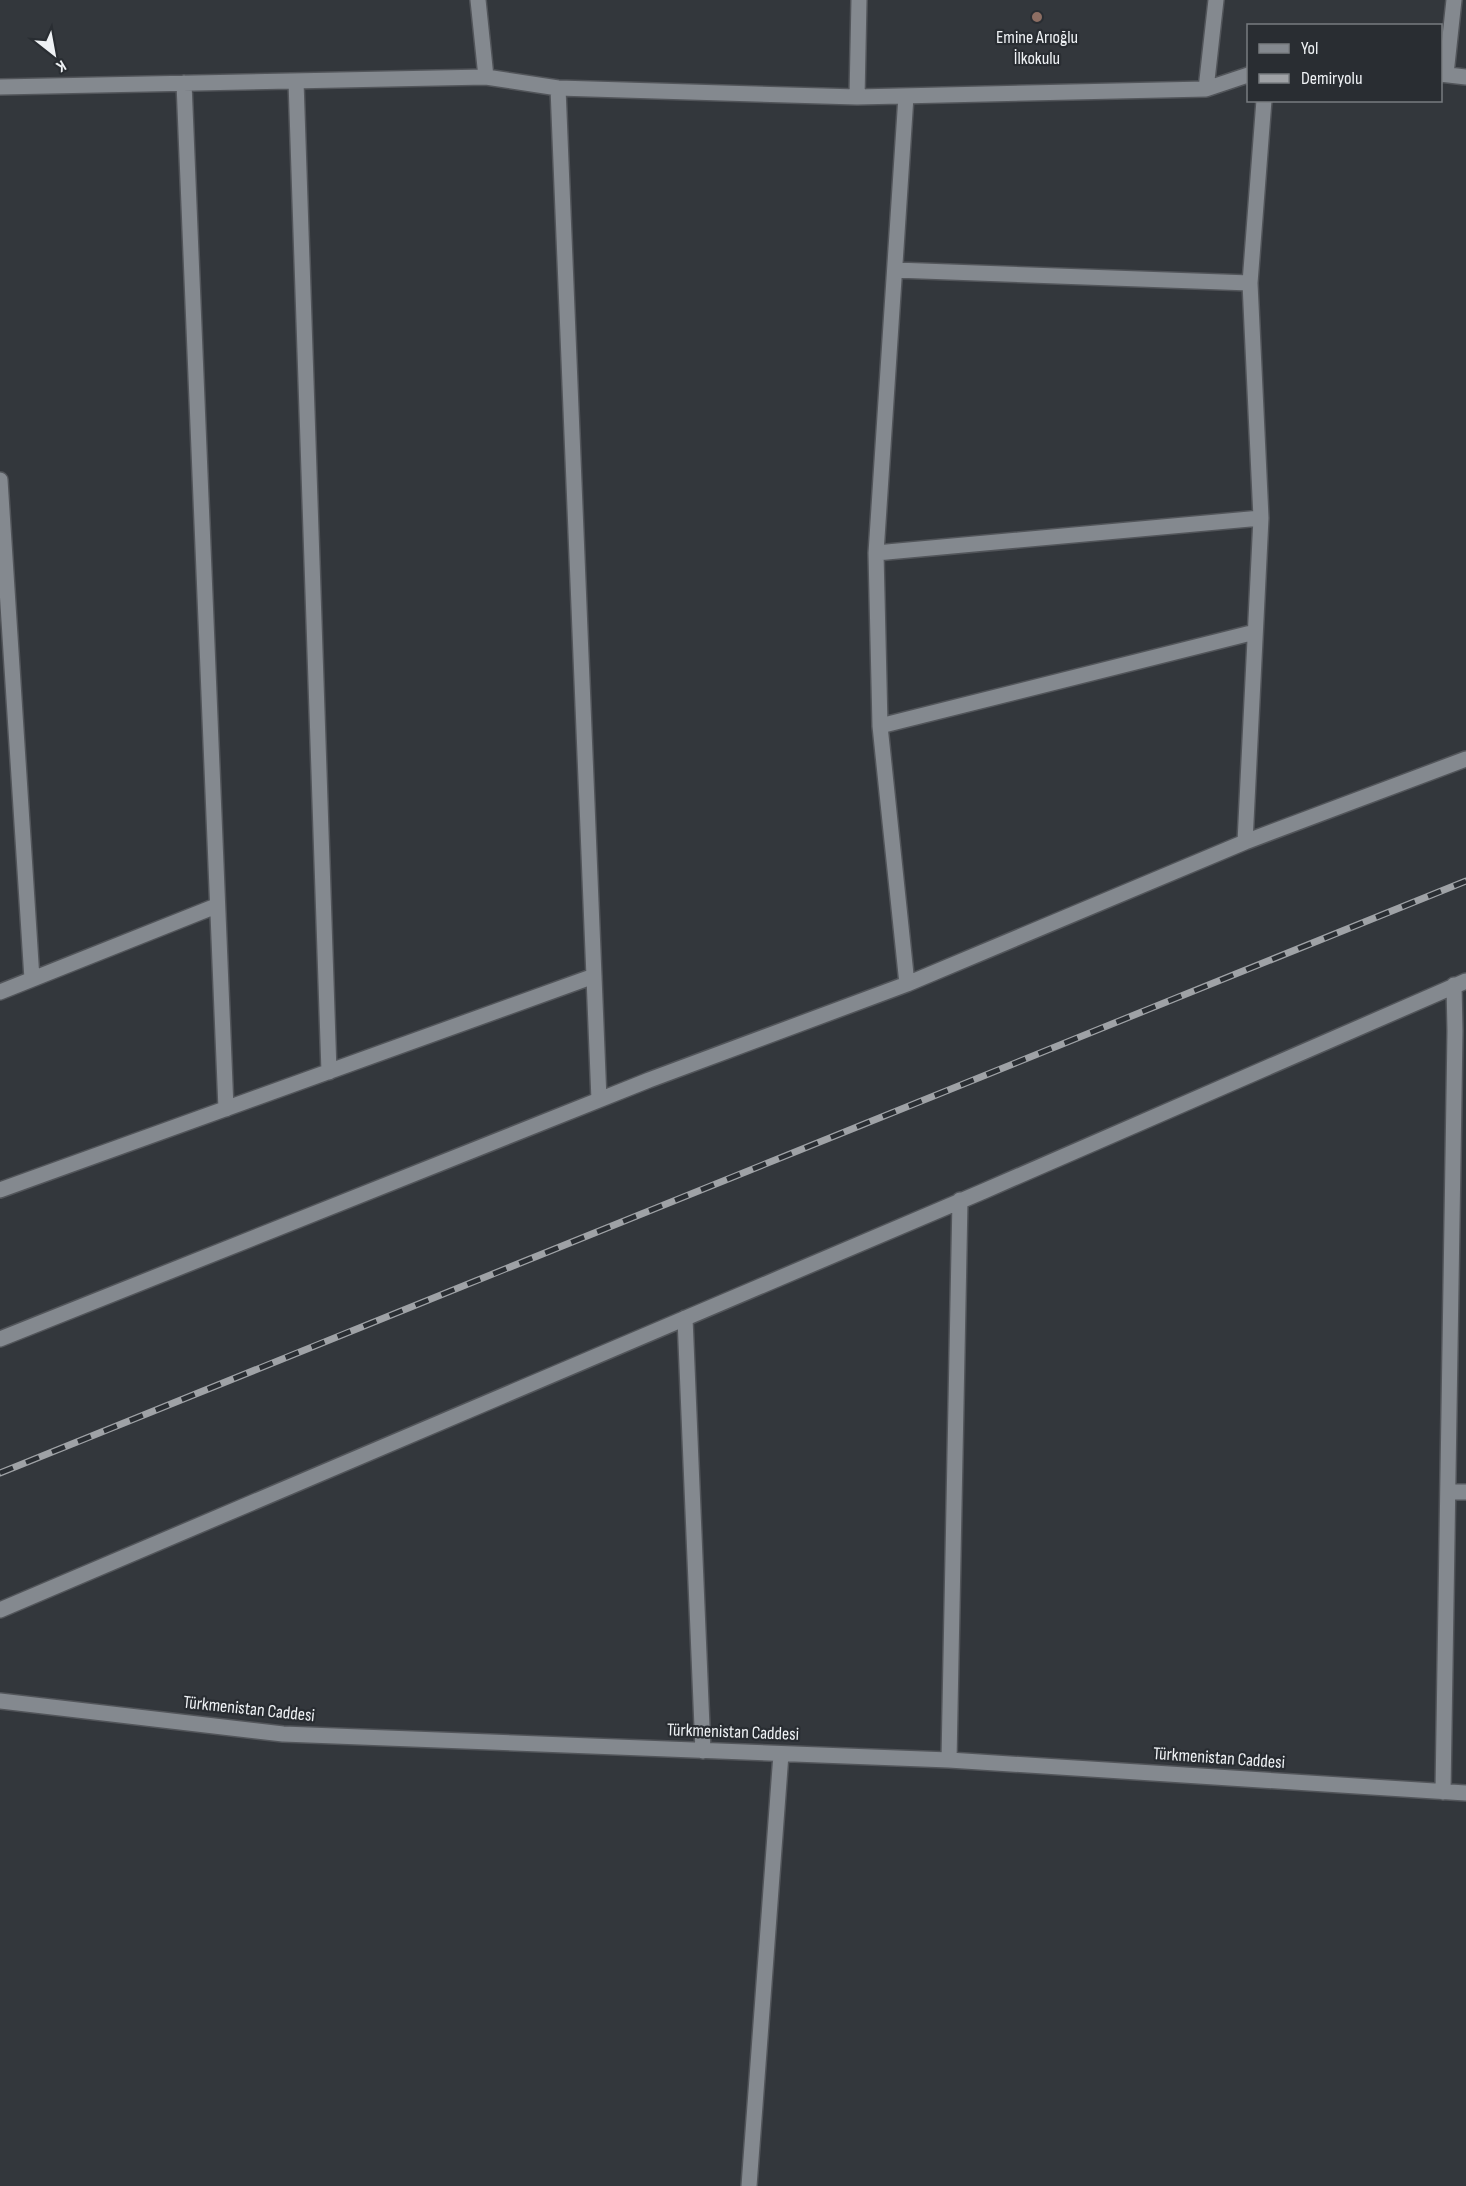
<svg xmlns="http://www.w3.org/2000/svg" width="1466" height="2186" font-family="'Sofia Sans Condensed',sans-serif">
	<rect width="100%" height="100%" fill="#33373c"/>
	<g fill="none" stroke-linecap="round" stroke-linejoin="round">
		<defs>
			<path id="minor" d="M 478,0 L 486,77
				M 1440,74 L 1466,77
				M 1446,74 L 1454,0
				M 296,81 L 329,1072
				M 184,83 L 226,1109
				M 0,87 L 486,77 L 558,88 L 857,97 L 1206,89 L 1248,75
				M 558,88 L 599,1100
				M 1206,89 L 1216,0
				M 906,96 L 876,553 L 880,726 L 907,984
				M 857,97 L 859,0
				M 895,270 L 1250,283
				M 0,480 L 32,979
				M 876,553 L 1261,518
				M 880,726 L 1255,632
				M 1245,842 L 1261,518 L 1250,283 L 1264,100
				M 0,992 L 216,906
				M 0,1190 L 594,976
				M 685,1318 L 703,1751
				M 0,1339 L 649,1080 L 907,984 L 1245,842 L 1466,759
				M 1449,1492 L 1466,1492
				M 0,1610 L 984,1191 L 1466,981
				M 0,1701 L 283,1734 L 949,1760 L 1466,1793
				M 949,1760 L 960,1200
				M 1443,1792 L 1455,1031 L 1454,985
				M 749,2186 L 781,1754"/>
		</defs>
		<use href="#minor" stroke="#52555a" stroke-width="18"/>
		<use href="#minor" stroke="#84898f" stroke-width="15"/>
		<defs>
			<path id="rail" d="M 0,1473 L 1466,881"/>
		</defs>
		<use href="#rail" stroke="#9fa2a6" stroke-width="7"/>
		<use href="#rail" stroke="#292d32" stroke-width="4.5" stroke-dasharray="14" stroke-linecap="butt"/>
	</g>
	<circle fill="#8d6e63" stroke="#292d32" stroke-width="2" cx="1037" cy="17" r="6"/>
	<g text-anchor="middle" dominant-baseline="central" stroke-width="4.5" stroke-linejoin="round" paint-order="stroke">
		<g font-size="18" fill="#eff2f5" stroke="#292d32">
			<text x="1037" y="37">Emine Arıoğlu<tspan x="1037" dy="21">İlkokulu</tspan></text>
		</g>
		<g font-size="18" fill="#eff2f5" stroke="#292d32">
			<text transform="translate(249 1709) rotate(6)">Türkmenistan Caddesi</text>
			<text transform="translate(733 1732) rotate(2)">Türkmenistan Caddesi</text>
			<text transform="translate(1219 1758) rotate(4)">Türkmenistan Caddesi</text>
		</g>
	</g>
	<rect x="1247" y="24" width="195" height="78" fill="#292d32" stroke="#787c80" stroke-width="1.5"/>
	<rect x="1259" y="44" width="30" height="9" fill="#84898f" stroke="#787c80" stroke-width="1.5"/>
	<text x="1301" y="54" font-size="18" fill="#eff2f5">Yol</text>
	<rect x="1259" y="74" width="30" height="9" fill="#9fa2a6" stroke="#787c80" stroke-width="1.5"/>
	<text x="1301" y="84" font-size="18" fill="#eff2f5">Demiryolu</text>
	<g transform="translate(54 54) rotate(149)" stroke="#292d32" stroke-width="4.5" paint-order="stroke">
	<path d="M0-4.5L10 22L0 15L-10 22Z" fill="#eff2f5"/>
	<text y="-9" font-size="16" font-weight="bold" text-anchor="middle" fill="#eff2f5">K</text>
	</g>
</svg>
